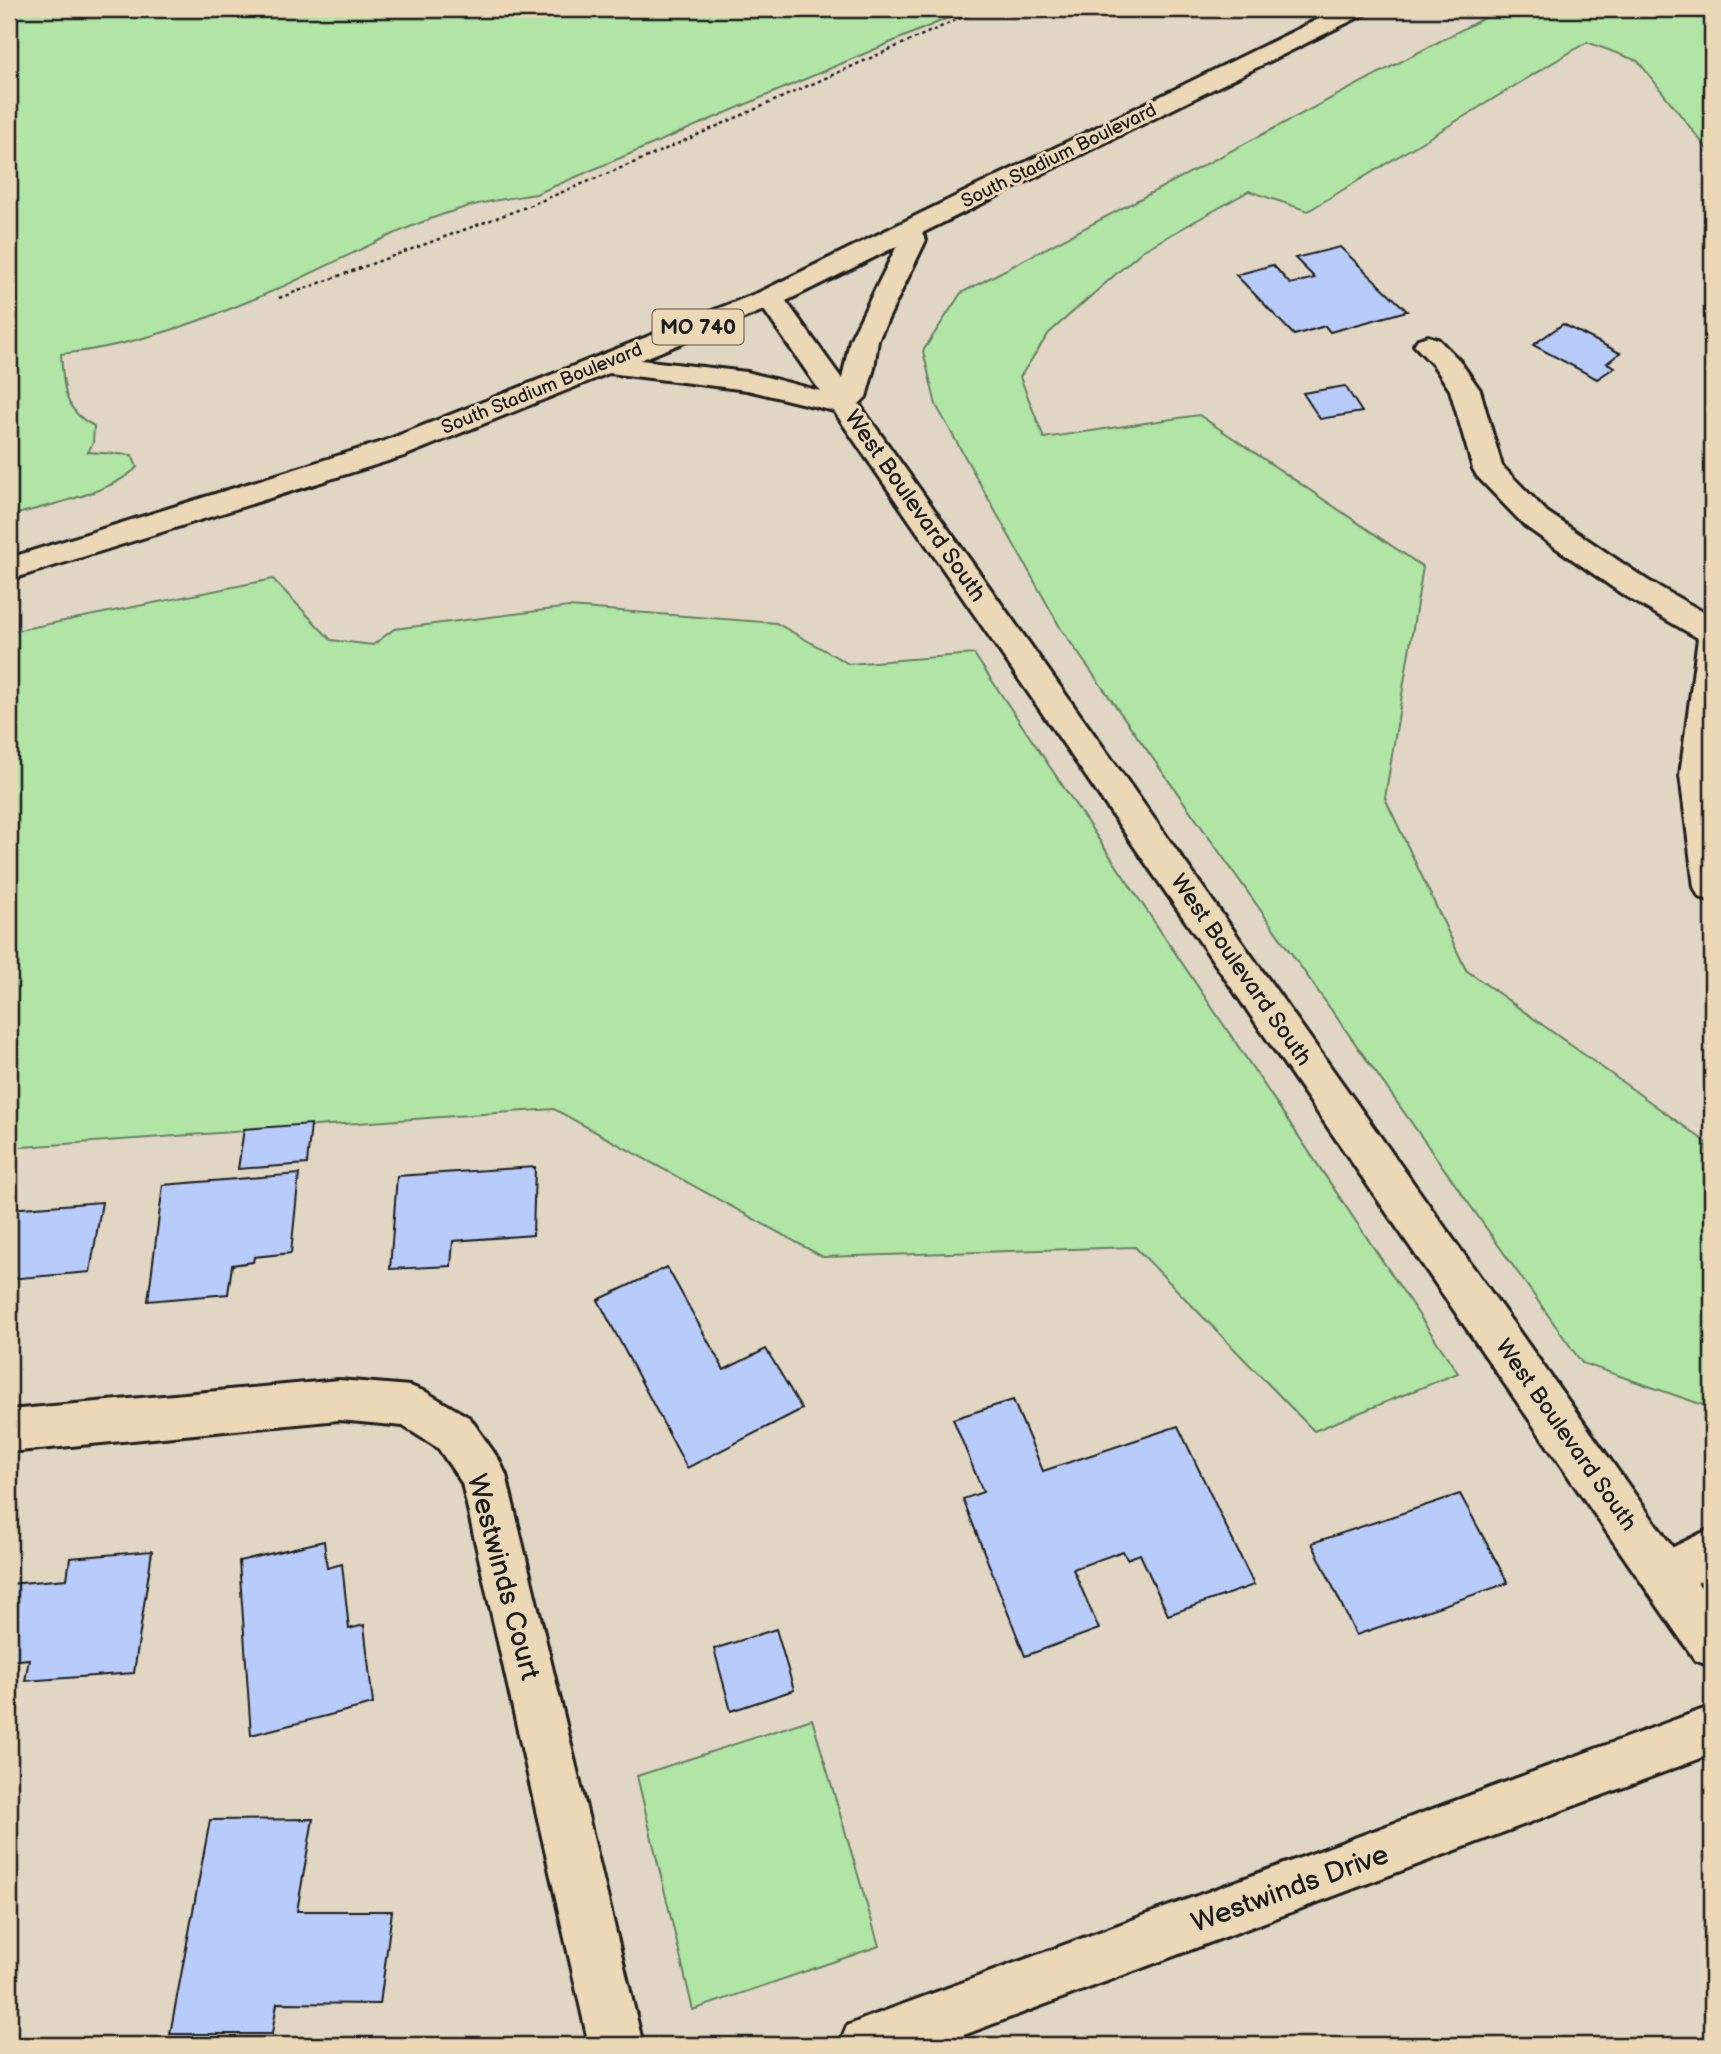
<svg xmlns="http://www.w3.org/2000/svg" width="1721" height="2054" font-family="'Balsamiq Sans',sans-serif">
	<rect width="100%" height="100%" fill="#e1d6c4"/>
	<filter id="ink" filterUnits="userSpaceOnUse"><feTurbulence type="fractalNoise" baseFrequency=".0143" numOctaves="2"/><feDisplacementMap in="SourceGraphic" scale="14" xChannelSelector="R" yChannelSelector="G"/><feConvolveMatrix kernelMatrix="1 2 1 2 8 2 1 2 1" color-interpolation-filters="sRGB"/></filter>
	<g filter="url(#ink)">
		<path fill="#b0e5a6" stroke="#668061" stroke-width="2" d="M 9,9 L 969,9 L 536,194 C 512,198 486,201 463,208 C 391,229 327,269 259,297 C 196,324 129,347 61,354 C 64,387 62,410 94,426 L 93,443 L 88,452 L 132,455 L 137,467 C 115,492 42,507 9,516 Z
			M 1501,9 L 1712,9 L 1712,155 L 1638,61 L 1587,42 L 1308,211 L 1249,191 L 1142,251 L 1049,333 L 1020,377 L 1044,438 L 1199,415 L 1423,567 L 1385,798 L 1466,970 L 1706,1142 L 1712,1203 L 1712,1408 L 1582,1363 L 1061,629 L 936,405 L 923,351 L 961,293 Z
			M 273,579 L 331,640 L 373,645 L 394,629 L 569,607 L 776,623 L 849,664 L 974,654 L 1458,1373 L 1314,1431 L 1135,1247 L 823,1257 L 554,1109 L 9,1148 L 9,632 Z
			M 812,1719 L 879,1946 L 693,2010 L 637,1776 Z"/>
		<path fill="#b7ccfb" stroke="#1c1c1c" stroke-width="2" d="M 1340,247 L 1407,311 L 1330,332 L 1325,326 L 1294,335 L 1236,275 L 1273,265 L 1290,284 L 1315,278 L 1295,258 Z
			M 1563,324 L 1620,353 L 1607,363 L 1615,367 L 1597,379 L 1533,345 Z
			M 1345,386 L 1362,412 L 1320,419 L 1303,393 Z
			M 311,1124 L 307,1164 L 238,1169 L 244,1129 Z
			M 535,1167 L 533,1235 L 453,1241 L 451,1266 L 390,1269 L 397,1176 Z
			M 299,1174 L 291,1253 L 254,1257 L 253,1262 L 232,1265 L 228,1294 L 148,1301 L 163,1185 Z
			M 102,1202 L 90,1272 L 9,1279 L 9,1209 Z
			M 667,1267 L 724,1370 L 766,1349 L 802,1409 L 687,1468 L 598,1300 Z
			M 1013,1400 L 1043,1471 L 1178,1426 L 1254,1585 L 1168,1615 L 1140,1554 L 1127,1559 L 1123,1551 L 1073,1569 L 1099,1629 L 1025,1656 L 963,1499 L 983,1492 L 953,1419 Z
			M 1460,1494 L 1508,1583 L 1356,1635 L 1312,1543 Z
			M 324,1541 L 327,1568 L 342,1564 L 349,1629 L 364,1625 L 373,1704 L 251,1735 L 239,1561 Z
			M 152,1551 L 134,1673 L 25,1681 L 29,1659 L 9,1661 L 9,1584 L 67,1579 L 70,1558 Z
			M 776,1629 L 794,1690 L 731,1711 L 714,1649 Z
			M 313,1819 L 297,1911 L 392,1911 L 380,2004 L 277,2003 L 272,2034 L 170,2034 L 210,1820 Z"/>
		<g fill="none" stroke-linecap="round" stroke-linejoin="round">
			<defs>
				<path id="minor" d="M 1428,336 L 1438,339 L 1459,360 L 1480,390 L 1502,466 L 1547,512 L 1647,580 L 1712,617 L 1712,901 L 1699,897 L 1694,887 L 1680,775 L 1698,638 L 1625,596 L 1525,526 L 1477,476 L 1473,469 L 1450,390 L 1434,366 L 1414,345 L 1418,339 Z
					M 339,1380 L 410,1386 L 426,1392 L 470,1418 L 499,1460 L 506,1475 L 643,2045 L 589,2045 L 462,1483 L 438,1448 L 403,1426 L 339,1420 L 9,1452 L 9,1410 Z
					M 1712,1528 L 1712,1575 L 1665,1598 L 1649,1591 L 1642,1575 L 1649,1559 Z
					M 1712,1706 L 1712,1754 L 937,2045 L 839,2045 L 847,2026 L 866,2018 Z"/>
				<path id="major" d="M 1339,9 L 1369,9 L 1365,14 L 922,233 L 926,240 L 878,340 L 874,368 L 866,397 L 859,404 L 1712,1603 L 1712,1667 L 1695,1660 L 834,411 L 747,390 L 609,373 L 404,456 L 9,580 L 9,558 L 382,442 L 760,292 ZM 897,246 L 850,340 L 842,379 L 786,301 ZM 764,310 L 820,391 L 747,372 L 640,360 Z"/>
			</defs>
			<use href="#minor" stroke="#1c1c1c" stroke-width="6"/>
			<use href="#major" stroke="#1c1c1c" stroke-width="6"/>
			<path stroke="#1c1c1c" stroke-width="2.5" stroke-dasharray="3.5 3.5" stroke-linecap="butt" d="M 279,298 L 526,207 L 650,156 L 981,9"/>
			<use href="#minor" fill="#ebd8b6" fill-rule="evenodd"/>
			<use href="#major" fill="#ebd8b6" fill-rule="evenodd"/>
		</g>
	</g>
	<g text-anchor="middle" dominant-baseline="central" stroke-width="6" stroke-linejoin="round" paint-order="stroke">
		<g font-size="19" fill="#1c1c1c" stroke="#ebd8b6">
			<text transform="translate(1059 156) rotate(-26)">South Stadium Boulevard</text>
			<text transform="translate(542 389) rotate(-22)">South Stadium Boulevard</text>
		</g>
		<rect fill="#ebd8b6" stroke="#5a544a" stroke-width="2" x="652.5" y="309.5" width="91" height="35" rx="5"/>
		<g font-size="21" font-weight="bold" fill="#1c1c1c">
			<text x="698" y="327">MO 740</text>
		</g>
		<g font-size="23" fill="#1c1c1c" stroke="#ebd8b6">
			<text transform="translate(915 506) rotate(55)">West Boulevard South</text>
			<text transform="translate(1241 970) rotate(55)">West Boulevard South</text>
			<text transform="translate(1566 1435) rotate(55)">West Boulevard South</text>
		</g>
		<g font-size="28" fill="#1c1c1c" stroke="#ebd8b6">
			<text transform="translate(503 1577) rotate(75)">Westwinds Court</text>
			<text transform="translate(1290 1889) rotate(-20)">Westwinds Drive</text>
		</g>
	</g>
	<rect width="1721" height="2054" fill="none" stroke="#ebd8b6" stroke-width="35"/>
	<rect x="18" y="18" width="1686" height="2019" fill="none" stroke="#1c1c1c" stroke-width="2.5" filter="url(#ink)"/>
</svg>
